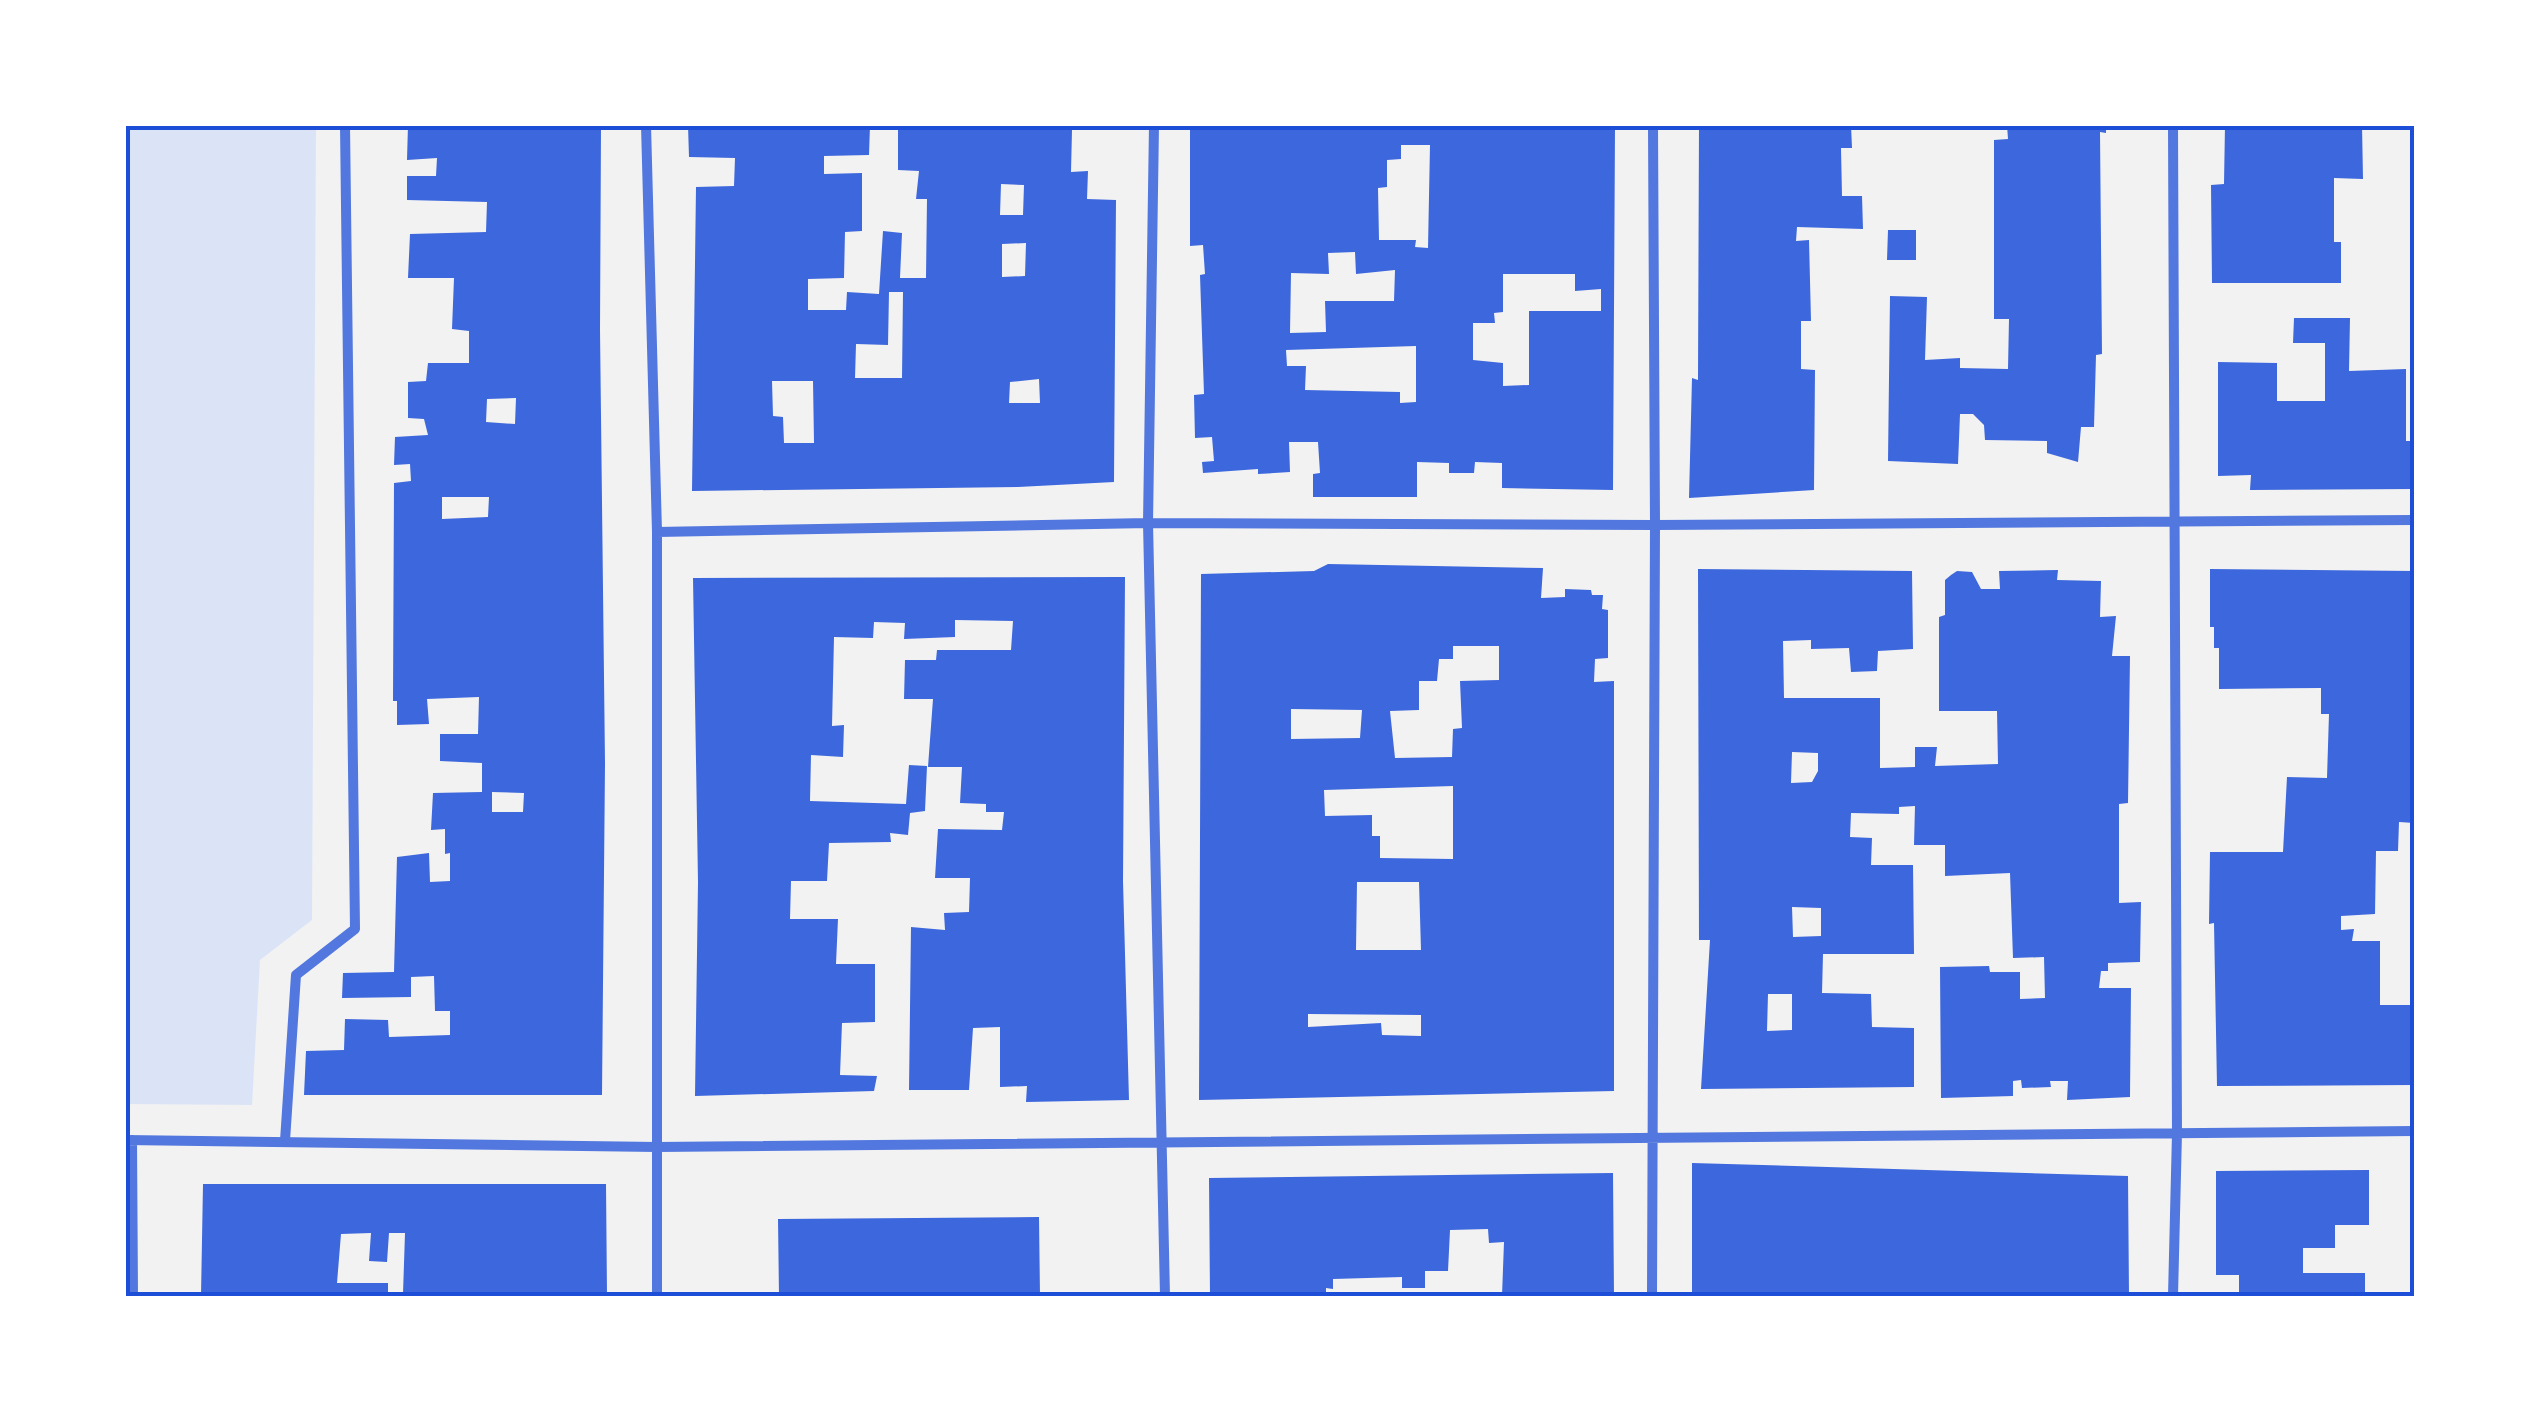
<svg xmlns="http://www.w3.org/2000/svg" width="2539" height="1421" font-family="Roboto,sans-serif">
	<rect width="100%" height="100%" fill="#f2f2f2"/>
	<path fill="#dbe4f7" d="M 125,125 L 316,125 L 312,920 L 260,960 L 252,1105 L 125,1104 Z"/>
	<path fill="#3d67dc" fill-rule="evenodd" d="M 408,125 L 601,125 L 600,330 L 605,763 L 602,1095 L 304,1095 L 306,1051 L 344,1050 L 345,1019 L 388,1020 L 389,1037 L 450,1035 L 450,1011 L 435,1011 L 434,976 L 411,977 L 411,997 L 342,998 L 343,973 L 394,972 L 397,857 L 429,853 L 430,882 L 450,881 L 450,853 L 445,854 L 445,829 L 431,830 L 433,793 L 482,792 L 482,763 L 440,761 L 440,734 L 478,734 L 479,697 L 427,699 L 429,724 L 397,725 L 397,701 L 393,701 L 394,483 L 411,481 L 410,464 L 394,465 L 395,437 L 428,435 L 424,419 L 408,418 L 408,382 L 426,381 L 428,363 L 469,363 L 469,331 L 452,329 L 454,278 L 408,278 L 410,234 L 486,232 L 487,202 L 407,200 L 407,176 L 436,176 L 437,158 L 407,160 ZM 516,398 L 515,424 L 486,422 L 487,399 ZM 442,497 L 489,497 L 488,517 L 442,519 ZM 492,792 L 524,793 L 523,812 L 492,812 Z
		M 688,125 L 870,125 L 869,155 L 824,156 L 824,174 L 862,173 L 862,231 L 845,232 L 844,278 L 808,279 L 808,310 L 846,310 L 847,292 L 879,294 L 883,231 L 902,233 L 900,278 L 926,278 L 927,199 L 916,199 L 919,171 L 898,170 L 898,125 L 1105,125 L 1105,128 L 1072,130 L 1071,172 L 1088,171 L 1087,199 L 1116,200 L 1114,482 L 1018,487 L 692,491 L 696,187 L 734,186 L 735,158 L 689,157 ZM 1001,184 L 1024,185 L 1023,215 L 1000,215 ZM 1026,243 L 1025,276 L 1002,277 L 1002,244 ZM 889,292 L 903,292 L 902,378 L 855,378 L 856,344 L 888,345 ZM 1039,379 L 1040,403 L 1009,403 L 1010,382 ZM 772,381 L 813,381 L 814,443 L 784,443 L 783,417 L 773,416 Z
		M 1190,125 L 1615,125 L 1613,490 L 1502,488 L 1502,463 L 1475,462 L 1474,473 L 1449,473 L 1449,463 L 1417,462 L 1417,497 L 1313,497 L 1313,474 L 1320,473 L 1318,442 L 1289,442 L 1290,472 L 1258,474 L 1258,469 L 1203,473 L 1202,462 L 1214,461 L 1212,437 L 1195,438 L 1194,395 L 1204,394 L 1200,275 L 1205,274 L 1203,245 L 1190,246 ZM 1401,145 L 1430,145 L 1428,248 L 1415,247 L 1416,240 L 1379,240 L 1378,188 L 1387,187 L 1387,160 L 1401,159 ZM 1355,252 L 1356,274 L 1395,270 L 1394,301 L 1325,301 L 1326,332 L 1290,333 L 1291,273 L 1329,274 L 1328,253 ZM 1503,274 L 1575,274 L 1575,291 L 1601,289 L 1601,311 L 1529,311 L 1529,385 L 1503,386 L 1503,363 L 1473,360 L 1473,323 L 1495,323 L 1494,313 L 1503,312 ZM 1416,346 L 1416,402 L 1400,403 L 1400,392 L 1305,390 L 1306,366 L 1287,366 L 1286,350 Z
		M 1699,125 L 1851,125 L 1852,148 L 1841,148 L 1842,196 L 1862,196 L 1863,229 L 1797,227 L 1796,241 L 1809,240 L 1811,321 L 1801,321 L 1801,369 L 1815,370 L 1814,490 L 1689,498 L 1692,378 L 1698,380 Z
		M 2007,125 L 2106,125 L 2106,133 L 2100,132 L 2102,354 L 2096,355 L 2094,427 L 2081,427 L 2078,462 L 2047,453 L 2047,441 L 1985,440 L 1984,425 L 1973,414 L 1960,414 L 1958,464 L 1888,461 L 1890,296 L 1927,297 L 1925,360 L 1960,358 L 1960,368 L 2008,369 L 2009,319 L 1994,319 L 1994,140 L 2008,139 Z
		M 2225,125 L 2362,125 L 2363,179 L 2334,178 L 2334,242 L 2341,242 L 2341,283 L 2212,283 L 2211,185 L 2224,184 Z
		M 1888,230 L 1916,230 L 1916,260 L 1887,260 Z
		M 2294,318 L 2350,318 L 2349,371 L 2406,369 L 2406,441 L 2414,441 L 2414,489 L 2250,490 L 2251,475 L 2218,476 L 2218,362 L 2277,363 L 2277,401 L 2325,401 L 2325,343 L 2293,343 Z
		M 1328,564 L 1543,568 L 1541,598 L 1565,597 L 1565,589 L 1591,590 L 1592,595 L 1603,595 L 1602,609 L 1608,610 L 1608,658 L 1595,659 L 1594,682 L 1614,681 L 1614,1091 L 1199,1100 L 1201,574 L 1314,571 ZM 1453,646 L 1499,646 L 1499,680 L 1460,681 L 1462,728 L 1453,729 L 1452,757 L 1395,758 L 1390,711 L 1419,710 L 1419,681 L 1437,681 L 1439,659 L 1453,659 ZM 1291,709 L 1362,710 L 1360,738 L 1291,739 ZM 1453,786 L 1453,859 L 1380,858 L 1380,836 L 1372,836 L 1372,815 L 1325,816 L 1324,790 ZM 1357,882 L 1419,882 L 1421,950 L 1356,950 ZM 1308,1014 L 1421,1015 L 1421,1036 L 1382,1035 L 1381,1023 L 1308,1027 Z
		M 1698,569 L 1912,571 L 1913,649 L 1878,651 L 1877,671 L 1851,672 L 1849,648 L 1811,649 L 1811,640 L 1783,641 L 1784,698 L 1880,698 L 1880,768 L 1915,767 L 1915,747 L 1937,747 L 1935,766 L 1998,764 L 1997,711 L 1939,711 L 1939,617 L 1945,615 L 1945,580 L 1951,575 L 1957,571 L 1972,572 L 1981,589 L 2000,589 L 1999,571 L 2058,570 L 2057,580 L 2101,581 L 2100,617 L 2116,616 L 2112,656 L 2130,656 L 2128,803 L 2119,804 L 2119,903 L 2141,902 L 2140,962 L 2108,963 L 2108,971 L 2101,971 L 2099,988 L 2131,988 L 2130,1097 L 2067,1100 L 2068,1081 L 2050,1081 L 2051,1087 L 2022,1088 L 2021,1080 L 2013,1081 L 2013,1096 L 1941,1098 L 1940,967 L 1989,966 L 1990,972 L 2020,972 L 2020,999 L 2045,998 L 2044,957 L 2013,958 L 2010,873 L 1945,876 L 1945,845 L 1914,845 L 1915,806 L 1899,807 L 1899,814 L 1851,813 L 1850,837 L 1872,838 L 1871,865 L 1913,865 L 1914,954 L 1823,954 L 1822,993 L 1871,994 L 1872,1027 L 1914,1028 L 1914,1087 L 1701,1089 L 1710,940 L 1699,940 ZM 1792,752 L 1818,753 L 1818,771 L 1812,782 L 1791,783 ZM 1792,907 L 1821,908 L 1821,936 L 1793,937 ZM 1768,994 L 1792,994 L 1792,1030 L 1767,1031 Z
		M 2210,569 L 2414,571 L 2414,823 L 2399,822 L 2398,851 L 2376,851 L 2375,914 L 2341,916 L 2341,930 L 2354,929 L 2352,941 L 2380,941 L 2380,1005 L 2414,1005 L 2414,1085 L 2217,1086 L 2214,923 L 2209,924 L 2210,852 L 2283,852 L 2287,777 L 2327,778 L 2329,714 L 2321,714 L 2321,688 L 2219,689 L 2219,648 L 2214,648 L 2214,627 L 2210,627 Z
		M 1125,577 L 1123,881 L 1129,1100 L 1026,1102 L 1027,1086 L 1000,1087 L 1000,1027 L 973,1028 L 969,1090 L 909,1090 L 911,927 L 945,930 L 944,913 L 969,912 L 970,878 L 935,878 L 938,829 L 1002,830 L 1004,812 L 986,812 L 986,804 L 960,803 L 962,767 L 928,767 L 933,699 L 904,699 L 905,660 L 936,660 L 937,650 L 1011,650 L 1013,621 L 955,620 L 955,637 L 904,639 L 905,623 L 874,622 L 873,638 L 834,637 L 832,726 L 844,725 L 843,757 L 811,755 L 810,801 L 906,804 L 909,765 L 927,766 L 925,811 L 910,813 L 908,835 L 890,833 L 891,842 L 829,843 L 827,881 L 791,881 L 790,919 L 838,919 L 836,964 L 875,964 L 875,1022 L 842,1023 L 840,1075 L 877,1076 L 874,1091 L 695,1096 L 698,882 L 693,578 Z
		M 1692,1163 L 2128,1176 L 2129,1296 L 1692,1296 Z
		M 2369,1170 L 2369,1225 L 2335,1225 L 2335,1248 L 2303,1248 L 2303,1273 L 2365,1273 L 2365,1296 L 2239,1296 L 2239,1275 L 2216,1275 L 2216,1171 Z
		M 1613,1173 L 1614,1296 L 1502,1296 L 1504,1242 L 1489,1243 L 1488,1229 L 1450,1230 L 1448,1271 L 1425,1271 L 1425,1288 L 1402,1288 L 1402,1277 L 1333,1279 L 1333,1289 L 1326,1288 L 1326,1296 L 1210,1296 L 1209,1178 Z
		M 203,1184 L 606,1184 L 607,1296 L 403,1294 L 405,1233 L 389,1233 L 387,1262 L 369,1261 L 371,1233 L 341,1234 L 337,1283 L 388,1283 L 388,1296 L 201,1296 Z
		M 1039,1217 L 1040,1296 L 779,1296 L 778,1219 Z"/>
	<g fill="none" stroke-linecap="round" stroke-linejoin="round">
		<path stroke="#5277de" stroke-width="10" d="M 646,125 L 657,532 L 657,1296
			M 1154,125 L 1148,523 L 1165,1296
			M 657,532 L 1148,523 L 1655,525 L 2414,520
			M 125,1140 L 657,1147 L 2414,1131
			M 132,1140 L 133,1296
			M 285,1141 L 296,975 L 355,929 L 345,125
			M 1652,1296 L 1655,525 L 1653,125
			M 2173,1296 L 2177,1133 L 2173,125"/>
	</g>
	<rect width="2539" height="1421" fill="none" stroke="#ffffff" stroke-width="255"/>
	<rect x="128" y="128" width="2284" height="1166" fill="none" stroke="#1d4ed8" stroke-width="4"/>
</svg>
